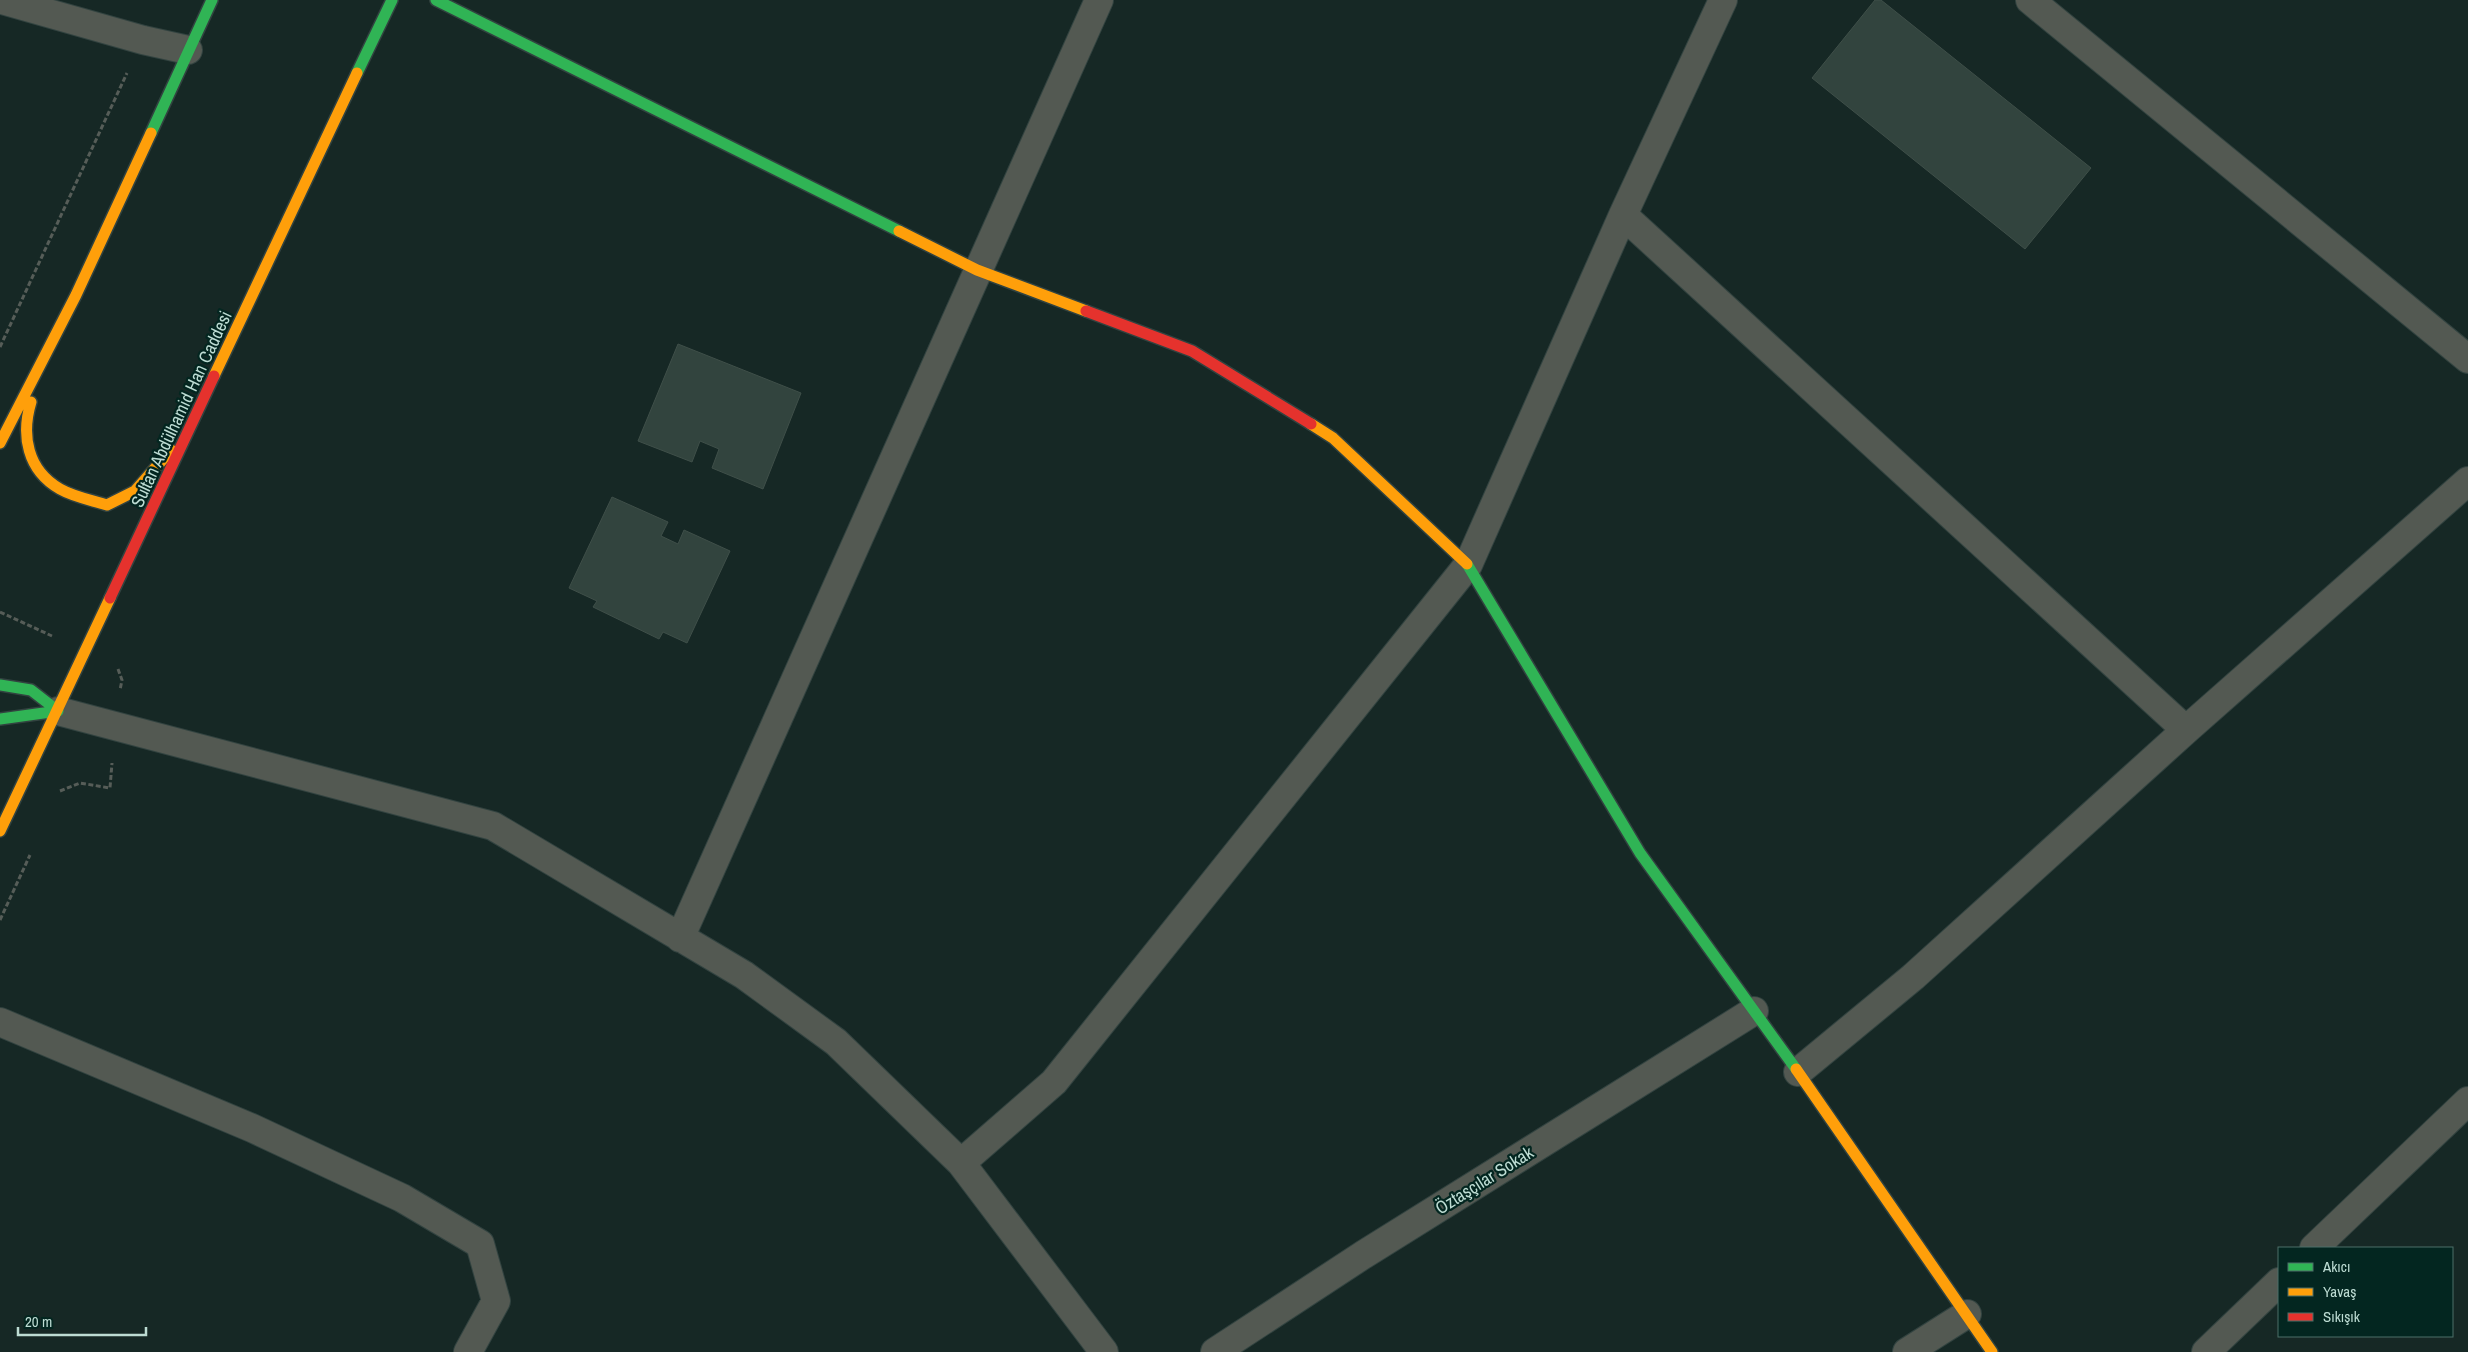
<svg xmlns="http://www.w3.org/2000/svg" width="2468" height="1352" font-family="'Archivo Narrow',sans-serif">
	<rect width="100%" height="100%" fill="#162825"/>
	<path fill="#32443e" stroke="#3f4f49" d="M 1875,0 L 1881,0 L 2091,168 L 2025,249 L 1812,78 Z
		M 678,344 L 801,393 L 763,489 L 712,468 L 719,449 L 700,441 L 692,462 L 638,441 Z
		M 612,497 L 668,522 L 661,536 L 678,544 L 684,530 L 730,551 L 687,643 L 663,632 L 659,639 L 593,607 L 597,601 L 569,588 Z"/>
	<g fill="none" stroke-linecap="round" stroke-linejoin="round">
		<defs>
			<path id="street" d="M 2,0 L 143,40 L 188,50
				M 2030,0 L 2468,359
				M 1623,215 L 2186,730
				M 58,711 L 493,826 L 744,975 L 836,1042 L 961,1163 L 1104,1352
				M 680,938 L 1099,0
				M 0,1022 L 252,1128 L 402,1198 L 480,1244 L 496,1301 L 468,1352
				M 1798,1072 L 1913,977 L 2186,730 L 2468,481
				M 961,1163 L 1054,1082 L 1468,565 L 1623,215 L 1723,0
				M 2314,1248 L 2468,1101
				M 1215,1352 L 1363,1255 L 1754,1011
				M 1907,1352 L 1967,1314
				M 2206,1352 L 2279,1282"/>
			<path id="fast" d="M 436,0 L 899,231
				M 357,73 L 392,0
				M 151,133 L 212,0
				M 1467,564 L 1640,853 L 1796,1069
				M 0,685 L 31,690 L 58,711
				M 0,719 L 58,711"/>
			<path id="slow" d="M 899,231 L 977,270 L 1086,311
				M 214,376 L 357,73
				M 31,402 C 21,435 27,470 60,489 C 74,497 91,500 107,505 L 135,491 L 171,450
				M 1311,424 L 1333,438 L 1467,564
				M 0,443 L 76,295 L 151,133
				M 0,831 L 110,598
				M 1796,1069 L 1992,1352"/>
			<path id="jam" d="M 1086,311 L 1192,351 L 1311,424
				M 110,598 L 214,376"/>
		</defs>
		<use href="#street" stroke="#324340" stroke-width="30"/>
		<use href="#fast" stroke="#324340" stroke-width="14"/>
		<use href="#slow" stroke="#324340" stroke-width="14"/>
		<use href="#jam" stroke="#324340" stroke-width="14"/>
		<path stroke="#565d58" stroke-width="3" stroke-dasharray="5 2.5" stroke-linecap="butt" d="M 0,347 L 127,73
			M 0,612 L 52,636
			M 118,669 L 122,680 L 120,690
			M 60,791 L 80,783 L 110,788 L 112,763
			M 0,920 L 30,855"/>
		<use href="#street" stroke="#535952" stroke-width="28"/>
		<use href="#fast" stroke="#30b455" stroke-width="11"/>
		<use href="#slow" stroke="#ff9f0a" stroke-width="11"/>
		<use href="#jam" stroke="#e5322d" stroke-width="11"/>
	</g>
	<g text-anchor="middle" dominant-baseline="central" stroke-width="4.5" stroke-linejoin="round" paint-order="stroke">
		<g font-size="18" fill="#bddcd3" stroke="#032620">
			<text transform="translate(181 409) rotate(-65)">Sultan Abdülhamid Han Caddesi</text>
			<text transform="translate(1484 1180) rotate(-32)">Öztaşçılar Sokak</text>
		</g>
	</g>
	<rect x="2278" y="1247" width="175" height="90" fill="#032620" stroke="#4d6f68"/>
	<rect x="2288" y="1263" width="25" height="8" fill="#30b455" stroke="#4d6f68"/>
	<text x="2323" y="1272" font-size="15" fill="#bddcd3">Akıcı</text>
	<rect x="2288" y="1288" width="25" height="8" fill="#ff9f0a" stroke="#4d6f68"/>
	<text x="2323" y="1297" font-size="15" fill="#bddcd3">Yavaş</text>
	<rect x="2288" y="1313" width="25" height="8" fill="#e5322d" stroke="#4d6f68"/>
	<text x="2323" y="1322" font-size="15" fill="#bddcd3">Sıkışık</text>
	<path d="M18 1327v8h128v-8" fill="none" stroke="#bddcd3" stroke-width="2.5"/>
	<text x="25" y="1327" font-size="15" fill="#bddcd3" stroke="#032620" stroke-width="4" paint-order="stroke">20 m</text>
</svg>
